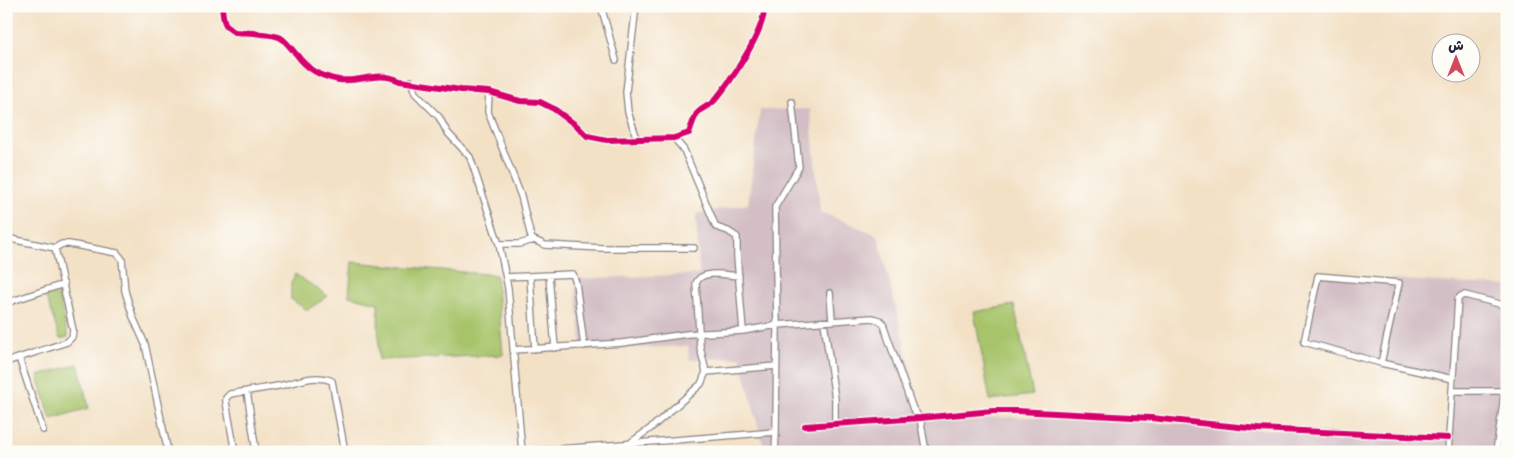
<svg xmlns="http://www.w3.org/2000/svg" width="1513" height="458" font-family="'Architects Daughter','Playpen Sans Arabic',sans-serif">
	<rect width="100%" height="100%" fill="#fdfcf7"/>
	<filter id="ink" filterUnits="userSpaceOnUse"><feTurbulence type="fractalNoise" baseFrequency=".02" numOctaves="2"/><feDisplacementMap in="SourceGraphic" scale="10" xChannelSelector="R" yChannelSelector="G"/><feConvolveMatrix kernelMatrix="1 2 1 2 8 2 1 2 1" color-interpolation-filters="sRGB"/></filter>
	<filter id="wash" filterUnits="userSpaceOnUse"><feTurbulence type="fractalNoise" baseFrequency=".0096" numOctaves="4" result="noise"/><feDisplacementMap in="SourceGraphic" scale="20" xChannelSelector="R" yChannelSelector="G"/><feGaussianBlur stdDeviation="1.12" result="paint"/><feColorMatrix in="noise" values="0 0 0 0 0 0 0 0 0 0 0 0 0 0 0 0 0 1.4 0 .05"/><feComposite in="paint" operator="in"/></filter>
	<g filter="url(#wash)">
		<rect width="100%" height="100%" fill="#f3e1c6"/>
		<path fill="#d2bec4" d="M 810,109 L 820,212 L 878,235 L 915,387 L 920,418 L 1069,417 L 1258,429 L 1448,438 L 1453,379 L 1304,342 L 1318,275 L 1507,286 L 1507,452 L 765,452 L 740,357 L 689,360 L 688,346 L 582,350 L 575,279 L 699,274 L 696,214 L 748,204 L 760,110 Z"/>
		<path fill="#a7c46b" stroke="#647353" d="M 352,262 L 496,275 L 503,355 L 379,360 L 378,303 L 349,296 Z
			M 295,274 L 328,296 L 307,310 L 291,299 L 291,283 Z
			M 58,294 L 68,337 L 60,339 L 46,297 Z
			M 1014,305 L 1033,395 L 990,400 L 974,312 Z
			M 78,364 L 89,408 L 51,419 L 38,376 Z"/>
	</g>
	<g filter="url(#ink)">
		<g fill="none" stroke-linecap="round" stroke-linejoin="round">
			<defs>
				<path id="street" d="M 222,6 C 223,18 223,27 235,32 C 247,33 271,33 281,38 C 287,42 292,50 297,55 C 307,69 322,77 339,80 C 362,83 376,70 400,81 L 461,90 L 489,92 L 520,101 L 540,102 L 554,109 L 577,126 L 587,136 L 607,140 L 674,138 L 689,133 C 691,127 693,121 696,115 C 699,109 709,106 714,101 C 729,84 767,28 764,6
					M 601,6 L 616,60
					M 636,6 L 626,92 L 628,112 L 637,139
					M 411,81 L 415,93 L 439,117 L 447,132 L 470,157 L 499,244 L 508,288 L 522,452
					M 489,92 L 488,112 L 521,196 L 532,241
					M 674,138 L 684,150 L 716,227 L 728,231 L 737,237 L 737,256 L 743,331
					M 6,238 L 55,248 L 62,244 L 69,244 L 96,249 L 117,253 L 122,259 L 125,291 L 133,317 L 145,344 L 168,452
					M 499,244 L 519,244 L 534,240 L 545,245 L 602,248 L 694,248
					M 549,276 L 555,348
					M 739,276 C 726,275 702,269 696,283 L 700,347 L 706,372 L 776,366
					M 506,277 L 573,274 L 576,283 L 584,346
					M 530,277 L 535,349
					M 830,293 L 832,320
					M 6,303 L 64,284
					M 824,322 L 835,399 L 835,424
					M 513,350 L 622,343 L 687,334 L 743,331 L 777,325 L 872,318 L 879,320 L 883,324 L 913,409 L 920,418 L 926,452
					M 19,358 L 43,430
					M 6,362 L 67,342 L 72,337 L 73,330 L 55,248
					M 1381,363 L 1399,283 L 1318,276 L 1304,342 L 1381,363 L 1453,379
					M 247,391 L 256,452
					M 1452,391 L 1507,391
					M 805,426 L 920,418 L 993,411 L 1017,411 L 1151,418 L 1258,429 L 1448,438
					M 235,452 L 226,402 L 226,398 L 230,394 C 246,391 262,389 278,386 C 295,383 315,373 332,381 L 345,452
					M 522,452 L 776,432 L 777,325 L 775,207 L 799,167 L 792,102
					M 630,452 L 630,443 L 651,428 L 701,384 L 706,372
					M 775,452 L 776,432
					M 1448,452 L 1458,299 L 1461,296 L 1465,295 L 1507,306
					M 1496,452 L 1507,376"/>
			</defs>
			<use href="#street" stroke="#8a8280" stroke-width="8"/>
			<use href="#street" stroke="#fff" stroke-width="5.5"/>
			<defs>
				<path id="cycleway" d="M 222,6 C 223,18 223,27 235,32 C 247,33 271,33 281,38 C 287,42 292,50 297,55 C 307,69 322,77 339,80 C 362,83 376,70 400,81 L 461,90 L 489,92 L 520,101 L 540,102 L 554,109 L 577,126 L 587,136 L 607,140 L 674,138 L 689,133 C 691,127 693,121 696,115 C 699,109 709,106 714,101 C 729,84 767,28 764,6
					M 805,426 L 920,418 L 993,411 L 1017,411 L 1151,418 L 1258,429 L 1448,438"/>
			</defs>
			<use href="#cycleway" stroke="#fdfcf7" stroke-width="9"/>
			<use href="#cycleway" stroke="#d6006c" stroke-width="6"/>
		</g>
	</g>
	<rect width="1513" height="458" fill="none" stroke="#fdfcf7" stroke-width="25"/>
	<g transform="translate(1456 58)"><circle r="24" fill="#fdfcf7" stroke="#a5a5ac"/>
	<path d="M0-4L9 19L0 12L-9 19Z" fill="#d1495b"/>
	<text y="-8" font-size="14" font-weight="bold" text-anchor="middle" fill="#22223b">ش</text>
	</g>
</svg>
